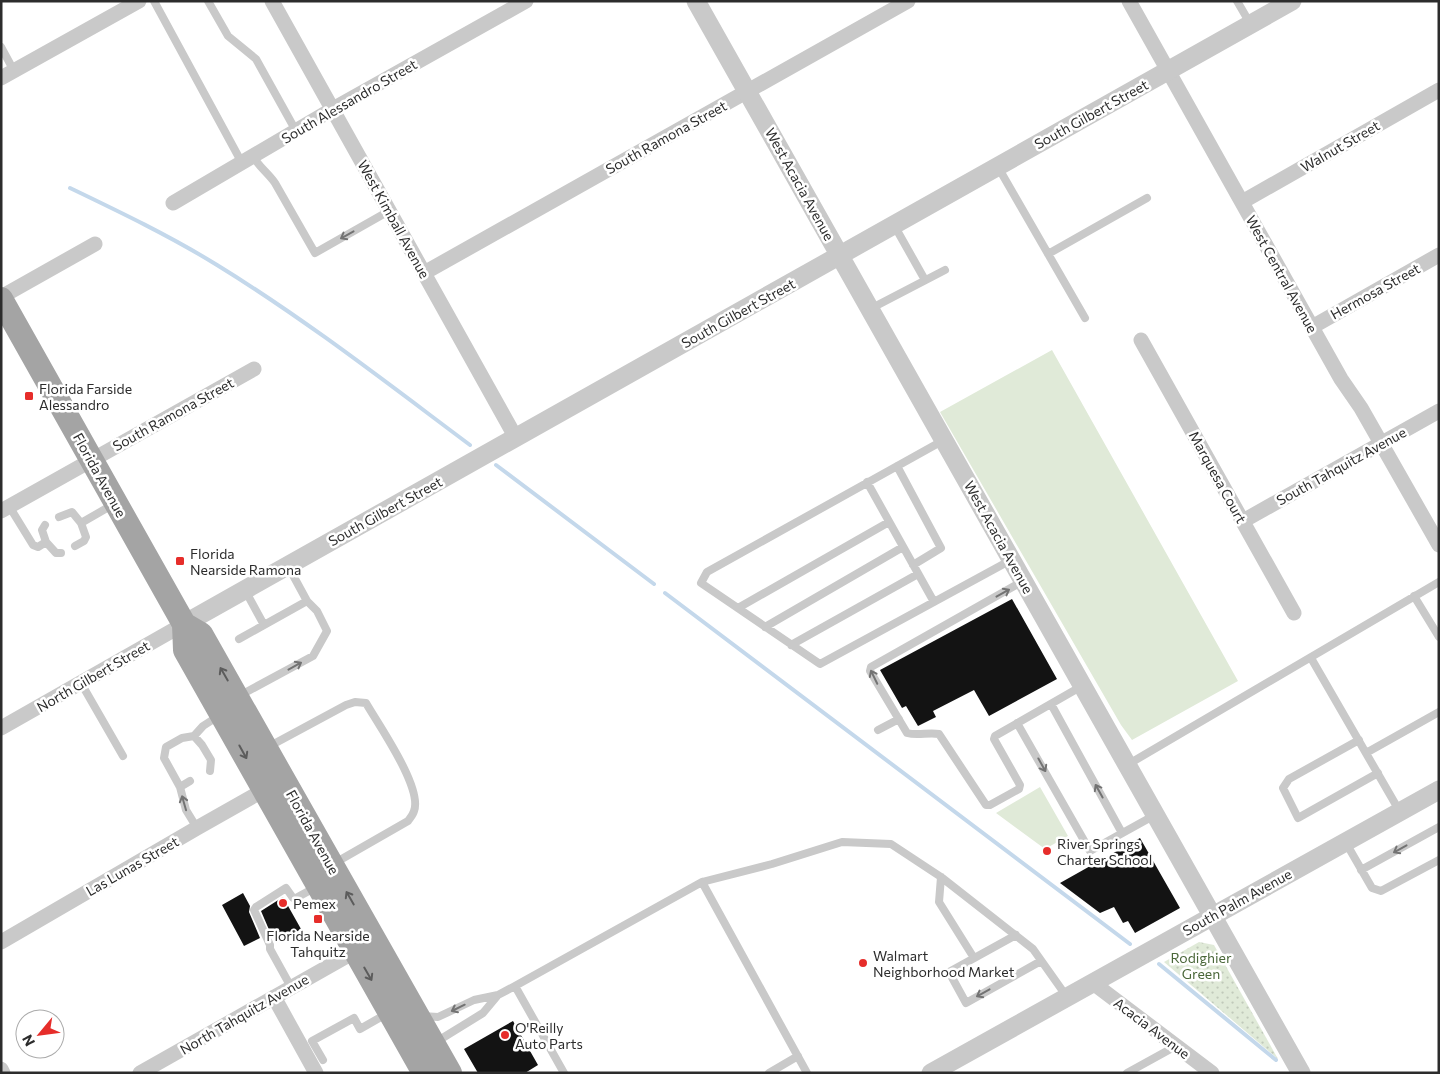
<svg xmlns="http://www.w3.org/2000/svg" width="1440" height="1074" font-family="Commissioner,sans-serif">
	<defs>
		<pattern id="park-dots" width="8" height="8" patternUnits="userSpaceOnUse" patternTransform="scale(1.25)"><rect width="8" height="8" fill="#e0ead8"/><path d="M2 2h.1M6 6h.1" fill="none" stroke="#c0c9ba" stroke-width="1.8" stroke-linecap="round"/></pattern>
	</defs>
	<rect width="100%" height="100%" fill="#fff"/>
	<path fill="#e0ead8" d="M 1052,350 L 1238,681 L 1132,740 L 1121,725 L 940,412 Z
		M 1040,787 L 1068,836 L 1045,849 L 996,813 Z"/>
	<path fill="url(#park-dots)" d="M 1199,942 L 1214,945 L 1278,1059 L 1164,962 Z"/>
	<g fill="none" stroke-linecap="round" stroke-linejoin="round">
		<path stroke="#c4d8eb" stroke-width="4" d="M 70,188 C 120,212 170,236 217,265 C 305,319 387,383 470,445
			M 496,465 L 654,584
			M 665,593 L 1130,944
			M 1159,964 L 1276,1060"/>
	</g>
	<path fill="#131313" d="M 1012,599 L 1057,679 L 989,716 L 974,690 L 933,711 L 936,717 L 918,726 L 906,706 L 902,708 L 880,670 Z
		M 1140,838 L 1180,908 L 1135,933 L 1128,921 L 1123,923 L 1114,907 L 1100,913 L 1060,883 Z
		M 243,893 L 250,906 L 249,912 L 260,938 L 244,946 L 222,905 Z
		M 283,897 L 301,929 L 279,942 L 273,931 L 270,932 L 261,911 Z
		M 513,1021 L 538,1065 L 525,1073 L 478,1073 L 464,1049 Z"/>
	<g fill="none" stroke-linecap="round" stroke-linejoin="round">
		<path stroke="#c9c9c9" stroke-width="8" d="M 154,1 L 242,163
			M 208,1 L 228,36 L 256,59 L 296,131
			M 1237,1 L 1251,25
			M 1,47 L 14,71
			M 253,156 C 258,166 268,173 275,183 L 315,253 L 389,211
			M 998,167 L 1085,318
			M 894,225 L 925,280
			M 1048,254 L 1147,198
			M 870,309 L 945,270
			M 944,440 L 707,572 L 701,583 L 820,664 L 1011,560
			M 897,466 L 941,548 L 913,565
			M 867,482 L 934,602
			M 9,506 L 33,545 L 38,547 L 46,542
			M 59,517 L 72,512 L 81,523 L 86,537 L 84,541 L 75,546
			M 81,523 L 114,504
			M 45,525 L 42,530 L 46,542 L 56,553 L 61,553
			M 1023,581 L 871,667 L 870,671 L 907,733 C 918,736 928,732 939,734 L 986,805 L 990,805 L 1019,789 L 1020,785 L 994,739 L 995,736 L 1082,686
			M 245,590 L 264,625
			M 1414,596 L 1439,637
			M 738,608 L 889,522
			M 765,627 L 903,547
			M 239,639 L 307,601 L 288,566
			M 791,645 L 918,574
			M 1311,658 L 1400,812
			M 81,683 L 123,756
			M 239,696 L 313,656 L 327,631 L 317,611 L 307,601
			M 1051,704 L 1122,833
			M 1017,723 L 1090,851 L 1155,815
			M 878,730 L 899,719
			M 194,736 L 203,726 L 220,715
			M 1359,740 L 1289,779 L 1283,788 L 1298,818 L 1378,773
			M 268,747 L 346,705 L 355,702 L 366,703 C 378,724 423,788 414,811 C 413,815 410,818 408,821 L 333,864
			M 1366,753 L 1439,712
			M 1127,765 L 1439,582
			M 190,781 L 180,787 L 186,810 L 197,828
			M 180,787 L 164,758 L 166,747 L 182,738 L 194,736 L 202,745 L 211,760 L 210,771
			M 1346,843 L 1372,888 L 1381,891 L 1439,860
			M 1361,870 L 1439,827
			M 941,877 L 939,902 L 974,958
			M 702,882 L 772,864 L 842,842 L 891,844 L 941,877 L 1033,949 L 1067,997
			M 1016,935 L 949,972 L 966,1003 L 1041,961
			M 291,987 L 270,949 L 270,945 L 254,910 L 256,907 L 286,888 L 293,898 L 296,898 L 316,887
			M 422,1016 L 438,1017 L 474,1000 L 498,995 L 515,986
			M 436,1042 L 483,1013 L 498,995
			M 323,1060 L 312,1041 L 354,1018 L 360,1029 L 388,1013
			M 564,1073 L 515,986 L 702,882 L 807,1073
			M 769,1073 L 798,1056
			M 1127,1073 L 1176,1046"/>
		<path stroke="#c9c9c9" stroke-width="15" d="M 272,1 L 516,438
			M 1129,1 L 1341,379 L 1361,408 L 1439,545
			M 1,78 L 139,1
			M 1242,202 L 1439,90
			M 173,203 L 333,109 L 526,1
			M 424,273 L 908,1
			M 1,297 L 95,244
			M 1312,327 L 1439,255
			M 1141,340 L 1294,613
			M 1,511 L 254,369
			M 1243,521 L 1439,411
			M 1,728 L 184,624
			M 1,942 L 197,828 L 264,790
			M 1093,983 L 1212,1073
			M 274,997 L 316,1073
			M 1,1069 L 3,1073
			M 140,1073 L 363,947"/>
		<path stroke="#c9c9c9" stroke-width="19" d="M 696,1 L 1301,1073
			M 184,624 L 1292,1
			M 931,1073 L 1439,790"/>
		<path stroke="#a4a4a4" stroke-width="24" d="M 1,299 L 184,624 L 185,650 L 424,1073
			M 184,624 L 201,634 L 450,1073"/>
	</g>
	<defs><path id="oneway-shaft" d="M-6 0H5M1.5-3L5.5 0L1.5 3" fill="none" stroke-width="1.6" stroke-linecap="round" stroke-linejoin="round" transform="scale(1.25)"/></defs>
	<g stroke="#737373">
		<use href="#oneway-shaft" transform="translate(347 235) rotate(151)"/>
		<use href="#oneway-shaft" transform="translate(1003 593) rotate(-29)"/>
		<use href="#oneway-shaft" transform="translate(295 666) rotate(-29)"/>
		<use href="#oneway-shaft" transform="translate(874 677) rotate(-116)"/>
		<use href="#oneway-shaft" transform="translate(1042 765) rotate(61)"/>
		<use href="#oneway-shaft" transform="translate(1099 791) rotate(-119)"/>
		<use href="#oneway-shaft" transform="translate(184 803) rotate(-106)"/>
		<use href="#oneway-shaft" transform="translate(1400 849) rotate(151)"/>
		<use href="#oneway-shaft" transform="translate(983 993) rotate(151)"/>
		<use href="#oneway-shaft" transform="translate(458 1008) rotate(154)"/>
	</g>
	<g stroke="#5c5c5c">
		<use href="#oneway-shaft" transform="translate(224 674) rotate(-120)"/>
		<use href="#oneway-shaft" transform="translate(243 752) rotate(61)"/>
		<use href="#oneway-shaft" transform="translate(350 898) rotate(-120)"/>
		<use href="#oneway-shaft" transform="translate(368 974) rotate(60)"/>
	</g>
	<g fill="#e62d2a" stroke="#fff" stroke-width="2">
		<rect x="24" y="391" width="10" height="10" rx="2.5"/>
		<rect x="175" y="556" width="10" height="10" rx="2.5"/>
		<circle cx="1047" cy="851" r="5"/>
		<circle cx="283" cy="903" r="5"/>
		<rect x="313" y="914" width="10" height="10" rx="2.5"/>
		<circle cx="863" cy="963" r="5"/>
		<circle cx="505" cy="1035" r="5"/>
	</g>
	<g text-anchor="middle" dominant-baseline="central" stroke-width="5" stroke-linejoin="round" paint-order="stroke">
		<g font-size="14" fill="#2c2c2c" stroke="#fff">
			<text transform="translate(349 101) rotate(-30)">South Alessandro Street</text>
			<text transform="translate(1091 114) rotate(-29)">South Gilbert Street</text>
			<text transform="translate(666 137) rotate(-29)">South Ramona Street</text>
			<text transform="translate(1340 146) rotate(-30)">Walnut Street</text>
			<text transform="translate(800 184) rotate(61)">West Acacia Avenue</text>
			<text transform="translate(394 219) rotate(61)">West Kimball Avenue</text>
			<text transform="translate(1282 274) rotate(61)">West Central Avenue</text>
			<text transform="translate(1375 291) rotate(-29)">Hermosa Street</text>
			<text transform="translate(738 313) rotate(-29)">South Gilbert Street</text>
			<text transform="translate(173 414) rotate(-29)">South Ramona Street</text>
			<text transform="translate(1341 466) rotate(-29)">South Tahquitz Avenue</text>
			<text transform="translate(100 475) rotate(61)">Florida Avenue</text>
			<text transform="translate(1218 477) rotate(61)">Marquesa Court</text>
			<text transform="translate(385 511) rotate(-29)">South Gilbert Street</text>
			<text transform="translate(999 537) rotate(61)">West Acacia Avenue</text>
			<text transform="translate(93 676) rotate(-30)">North Gilbert Street</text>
			<text transform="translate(313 832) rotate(61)">Florida Avenue</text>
			<text transform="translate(132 866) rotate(-30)">Las Lunas Street</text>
			<text transform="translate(1237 902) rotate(-29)">South Palm Avenue</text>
			<text transform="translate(244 1014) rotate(-30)">North Tahquitz Avenue</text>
			<text transform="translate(1152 1028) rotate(37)">Acacia Avenue</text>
		</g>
		<g font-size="14" fill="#2c2c2c" stroke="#fff" text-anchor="start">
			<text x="39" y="388">Florida Farside<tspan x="39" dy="16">Alessandro</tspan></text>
			<text x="190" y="553">Florida<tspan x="190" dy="16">Nearside Ramona</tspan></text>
			<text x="1057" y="843">River Springs<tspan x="1057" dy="16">Charter School</tspan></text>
			<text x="293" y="903">Pemex</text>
			<text x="318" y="935" text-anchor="middle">Florida Nearside<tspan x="318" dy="16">Tahquitz</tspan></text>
			<text x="873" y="955">Walmart<tspan x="873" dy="16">Neighborhood Market</tspan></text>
			<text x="515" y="1027">O'Reilly<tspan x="515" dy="16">Auto Parts</tspan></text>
		</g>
		<g font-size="14" fill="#4a6739" stroke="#fff">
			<text x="1201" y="957">Rodighier<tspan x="1201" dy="16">Green</tspan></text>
		</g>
	</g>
	<rect width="1440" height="1074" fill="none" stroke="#2c2c2c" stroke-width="5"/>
	<g transform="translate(40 1034) rotate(241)"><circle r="24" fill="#ffffff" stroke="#ababab"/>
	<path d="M0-4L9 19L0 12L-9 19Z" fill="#e62d2a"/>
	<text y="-8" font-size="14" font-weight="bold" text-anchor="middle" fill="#2c2c2c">N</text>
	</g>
</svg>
